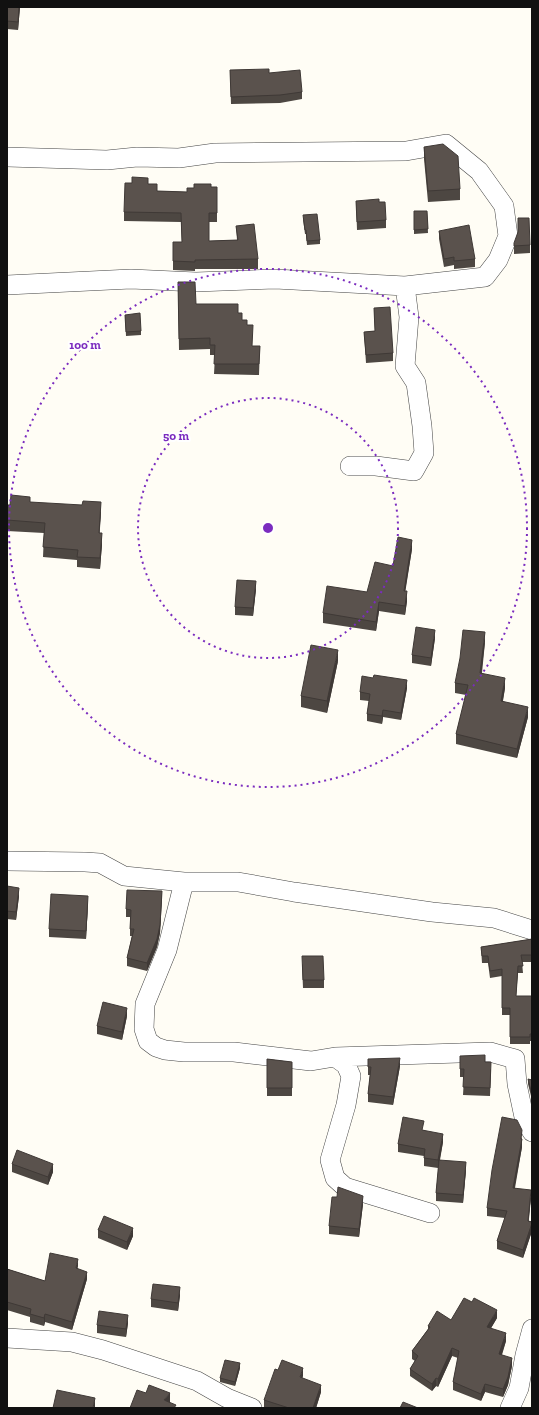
<svg xmlns="http://www.w3.org/2000/svg" width="539" height="1415" font-family="'Zilla Slab',serif">
	<rect width="100%" height="100%" fill="#fffdf5"/>
	<g fill="none" stroke-linecap="round" stroke-linejoin="round">
		<defs>
			<path id="minor" d="M 7,157 L 107,160 L 137,157 L 179,158 L 215,153 L 406,151 L 446,144 L 479,171 L 504,206 L 508,236 L 498,260 L 485,277 L 405,286
				M 7,285 L 131,279 L 196,282 L 275,279 L 405,286 L 409,317 L 405,366 L 416,383 L 422,426 L 424,453 L 414,471 L 376,466 L 350,466
				M 7,861 L 85,862 L 100,863 L 124,876 L 184,882 L 238,882 L 294,892 L 432,912 L 494,918 L 532,930
				M 184,882 L 167,950 L 145,1004 L 144,1029 L 148,1041 L 156,1047 L 165,1050 L 184,1052 L 234,1052 L 311,1061 L 335,1057 L 346,1065 L 351,1076 L 346,1105 L 330,1160 L 335,1178 L 345,1187 L 430,1213
				M 335,1057 L 490,1052 L 515,1059 L 517,1084 L 524,1117 L 532,1132
				M 7,1338 L 72,1342 L 103,1350 L 197,1381 L 227,1398 L 252,1408
				M 510,1408 L 519,1388 L 525,1355 L 532,1329"/>
		</defs>
		<use href="#minor" stroke="#444" stroke-width="20"/>
		<use href="#minor" stroke="#fff" stroke-width="19"/>
	</g>
	<path fill="#4d4742" d="M 7,7 L 20,7 L 18,30 L 7,29 Z
		M 230,70 L 269,73 L 302,92 L 302,99 L 280,103 L 231,104 Z
		M 424,147 L 460,189 L 460,200 L 428,202 L 424,159 Z
		M 148,184 L 157,191 L 187,192 L 211,187 L 217,187 L 217,222 L 209,222 L 209,241 L 237,240 L 236,226 L 258,259 L 258,269 L 195,269 L 195,271 L 173,270 L 173,242 L 182,242 L 181,222 L 124,221 L 124,212 Z
		M 356,201 L 379,202 L 386,220 L 386,228 L 357,230 Z
		M 414,211 L 427,211 L 428,233 L 414,234 Z
		M 303,219 L 320,240 L 320,244 L 307,245 L 306,234 L 305,234 Z
		M 439,231 L 475,259 L 475,267 L 454,269 L 454,265 L 444,267 L 439,239 Z
		M 514,243 L 530,245 L 530,253 L 514,254 Z
		M 178,282 L 196,304 L 238,313 L 242,320 L 247,325 L 252,346 L 260,346 L 259,375 L 214,374 L 215,355 L 210,355 L 210,349 L 179,350 Z
		M 374,308 L 393,353 L 393,361 L 366,363 L 364,332 L 375,331 Z
		M 125,315 L 141,331 L 141,335 L 126,336 Z
		M 30,502 L 101,512 L 99,533 L 102,544 L 100,569 L 77,567 L 77,560 L 43,557 L 44,533 L 7,531 L 7,505 L 10,505 Z
		M 412,549 L 405,591 L 407,601 L 405,615 L 379,611 L 376,631 L 323,623 L 323,613 L 367,592 L 393,566 Z
		M 256,589 L 253,616 L 235,615 L 235,607 Z
		M 435,638 L 431,666 L 412,663 L 412,655 Z
		M 485,642 L 482,673 L 505,688 L 503,701 L 528,717 L 517,758 L 456,744 L 456,734 L 466,695 L 455,693 L 455,683 Z
		M 338,661 L 327,713 L 301,707 L 301,696 Z
		M 373,678 L 407,688 L 401,720 L 383,717 L 382,724 L 367,721 L 367,714 L 369,701 L 360,700 L 360,692 Z
		M 7,886 L 19,896 L 16,920 L 7,919 Z
		M 162,899 L 160,933 L 157,947 L 147,971 L 127,966 L 127,958 L 132,936 L 130,936 L 130,917 L 126,917 L 126,909 Z
		M 88,904 L 86,939 L 49,937 L 49,929 Z
		M 532,939 L 532,962 L 522,962 L 523,973 L 518,973 L 516,996 L 532,996 L 532,1041 L 530,1041 L 530,1044 L 510,1044 L 510,1015 L 502,1015 L 502,976 L 490,978 L 488,963 L 482,963 L 481,947 Z
		M 302,964 L 324,980 L 324,988 L 303,988 Z
		M 127,1016 L 122,1040 L 97,1034 L 97,1026 Z
		M 460,1056 L 485,1062 L 491,1070 L 490,1096 L 463,1095 L 464,1077 L 460,1077 Z
		M 267,1059 L 292,1062 L 292,1096 L 267,1096 Z
		M 400,1066 L 393,1105 L 368,1102 L 368,1094 L 370,1075 L 368,1075 L 368,1067 Z
		M 528,1079 L 532,1080 L 532,1100 L 528,1084 Z
		M 424,1130 L 443,1142 L 440,1160 L 466,1170 L 463,1203 L 436,1201 L 436,1193 L 439,1162 L 438,1168 L 424,1166 L 424,1156 L 398,1152 L 398,1144 Z
		M 522,1137 L 522,1147 L 515,1188 L 531,1198 L 528,1221 L 532,1222 L 532,1231 L 523,1258 L 497,1249 L 497,1241 L 505,1218 L 487,1216 L 487,1208 Z
		M 12,1164 L 53,1172 L 48,1185 L 12,1172 Z
		M 363,1204 L 359,1237 L 329,1234 L 329,1226 Z
		M 98,1230 L 133,1236 L 127,1250 L 98,1238 Z
		M 78,1266 L 77,1268 L 87,1279 L 72,1330 L 45,1322 L 44,1326 L 30,1322 L 30,1317 L 7,1310 L 7,1269 L 45,1281 Z
		M 180,1295 L 178,1311 L 151,1307 L 151,1299 Z
		M 497,1318 L 491,1328 L 506,1341 L 502,1355 L 512,1366 L 508,1385 L 503,1397 L 485,1392 L 481,1401 L 453,1390 L 453,1382 L 458,1358 L 452,1356 L 438,1387 L 436,1386 L 432,1391 L 410,1376 L 410,1369 L 415,1361 L 412,1359 L 412,1351 L 428,1329 L 428,1326 L 451,1320 Z
		M 128,1323 L 126,1337 L 97,1333 L 97,1325 Z
		M 240,1368 L 235,1386 L 220,1382 L 220,1378 Z
		M 303,1376 L 302,1378 L 321,1392 L 316,1408 L 266,1408 L 264,1407 L 264,1400 Z"/>
	<path fill="#3f3936" d="M 19,7 L 20,7 L 18,30 L 18,22 Z
		M 101,502 L 101,512 L 99,544 L 99,533 Z
		M 102,533 L 102,544 L 100,569 L 100,558 Z
		M 412,540 L 412,549 L 404,600 L 404,591 Z
		M 256,581 L 256,589 L 253,616 L 253,608 Z
		M 407,591 L 407,601 L 405,615 L 405,606 Z
		M 379,602 L 379,611 L 376,631 L 376,622 Z
		M 435,630 L 435,638 L 431,666 L 431,658 Z
		M 485,632 L 485,642 L 480,683 L 480,673 Z
		M 338,650 L 338,661 L 327,713 L 327,701 Z
		M 505,678 L 505,688 L 501,710 L 501,701 Z
		M 407,680 L 407,688 L 401,720 L 401,713 Z
		M 528,707 L 528,717 L 517,758 L 517,749 Z
		M 383,710 L 383,717 L 382,724 L 382,716 Z
		M 19,888 L 19,896 L 16,920 L 16,912 Z
		M 162,891 L 160,933 L 157,947 L 147,971 L 147,963 Z
		M 88,896 L 88,904 L 86,939 L 86,931 Z
		M 127,1008 L 127,1016 L 122,1040 L 122,1032 Z
		M 400,1058 L 400,1066 L 393,1105 L 393,1097 Z
		M 443,1134 L 443,1142 L 438,1168 L 438,1160 Z
		M 522,1139 L 522,1147 L 513,1195 L 513,1188 Z
		M 466,1162 L 466,1170 L 463,1203 L 463,1195 Z
		M 53,1164 L 53,1172 L 48,1185 L 48,1177 Z
		M 531,1190 L 531,1198 L 528,1229 L 528,1221 Z
		M 363,1196 L 363,1204 L 359,1237 L 359,1229 Z
		M 532,1223 L 532,1231 L 523,1258 L 523,1250 Z
		M 133,1228 L 133,1236 L 127,1250 L 127,1242 Z
		M 78,1259 L 78,1266 L 76,1276 L 76,1268 Z
		M 87,1272 L 87,1279 L 72,1330 L 72,1322 Z
		M 180,1287 L 180,1295 L 178,1311 L 178,1303 Z
		M 497,1310 L 497,1318 L 487,1335 L 487,1327 Z
		M 45,1314 L 45,1322 L 44,1326 L 44,1318 Z
		M 128,1315 L 128,1323 L 126,1337 L 126,1329 Z
		M 506,1333 L 506,1341 L 499,1362 L 499,1354 Z
		M 452,1348 L 452,1356 L 438,1387 L 438,1379 Z
		M 512,1358 L 512,1366 L 508,1385 L 503,1397 L 503,1389 Z
		M 240,1363 L 240,1368 L 235,1386 L 235,1382 Z
		M 303,1368 L 303,1376 L 300,1385 L 300,1377 Z
		M 436,1378 L 436,1386 L 432,1391 L 432,1384 Z
		M 485,1384 L 485,1392 L 481,1401 L 481,1394 Z
		M 321,1385 L 321,1392 L 316,1408 L 313,1408 Z
		M 170,1393 L 170,1405 L 164,1400 Z
		M 95,1398 L 95,1408 L 93,1408 Z"/>
	<path fill="#5a524d" stroke="#3f3936" d="M 7,7 L 19,7 L 18,22 L 7,21 Z
		M 269,69 L 269,73 L 300,70 L 302,92 L 280,95 L 231,97 L 230,70 Z
		M 443,144 L 458,156 L 460,189 L 428,191 L 424,147 Z
		M 132,177 L 148,178 L 148,184 L 157,184 L 157,191 L 187,192 L 187,188 L 194,188 L 194,184 L 211,184 L 211,187 L 217,187 L 217,213 L 209,213 L 209,241 L 238,240 L 236,226 L 254,224 L 258,259 L 195,260 L 195,262 L 173,261 L 173,242 L 182,242 L 181,213 L 124,212 L 125,183 L 132,183 Z
		M 379,199 L 379,202 L 385,202 L 386,220 L 357,222 L 356,201 Z
		M 414,211 L 427,211 L 428,229 L 414,230 Z
		M 317,214 L 320,240 L 307,241 L 306,230 L 305,230 L 303,215 Z
		M 518,218 L 529,218 L 530,245 L 514,246 L 514,243 L 518,232 Z
		M 469,225 L 475,259 L 454,261 L 454,257 L 444,259 L 439,231 Z
		M 178,282 L 195,282 L 196,304 L 238,304 L 238,313 L 242,313 L 242,320 L 247,320 L 247,325 L 253,325 L 252,346 L 260,346 L 259,364 L 214,364 L 215,345 L 210,345 L 210,338 L 179,339 Z
		M 390,307 L 393,353 L 366,355 L 364,332 L 375,331 L 374,308 Z
		M 140,313 L 141,331 L 126,332 L 125,315 Z
		M 11,495 L 30,497 L 30,502 L 82,505 L 83,501 L 101,502 L 99,533 L 102,533 L 100,558 L 77,557 L 78,550 L 43,547 L 45,523 L 7,520 L 7,505 L 10,505 Z
		M 398,537 L 412,540 L 404,591 L 407,591 L 405,606 L 379,602 L 376,622 L 323,613 L 327,586 L 367,592 L 375,562 L 393,566 Z
		M 237,580 L 256,581 L 253,608 L 235,607 Z
		M 416,627 L 435,630 L 431,658 L 412,655 Z
		M 463,630 L 485,632 L 480,673 L 505,678 L 501,701 L 528,707 L 517,749 L 456,734 L 468,685 L 455,683 L 460,658 Z
		M 311,645 L 338,650 L 327,701 L 301,696 Z
		M 374,675 L 407,680 L 401,713 L 383,710 L 382,716 L 367,714 L 370,694 L 360,692 L 362,676 L 373,678 Z
		M 7,886 L 19,888 L 16,912 L 7,911 Z
		M 127,890 L 162,891 L 160,925 L 157,939 L 147,963 L 127,958 L 134,929 L 130,929 L 131,910 L 126,909 Z
		M 51,894 L 88,896 L 86,931 L 49,929 Z
		M 532,939 L 532,955 L 521,955 L 523,966 L 518,966 L 516,996 L 532,996 L 532,1034 L 530,1034 L 530,1037 L 510,1037 L 510,1008 L 502,1008 L 502,969 L 490,971 L 488,956 L 482,956 L 481,947 Z
		M 302,956 L 323,956 L 324,980 L 303,980 Z
		M 103,1002 L 127,1008 L 122,1032 L 97,1026 Z
		M 485,1055 L 485,1062 L 491,1062 L 490,1088 L 463,1087 L 464,1069 L 460,1069 L 460,1056 Z
		M 400,1058 L 393,1097 L 368,1094 L 371,1067 L 368,1067 L 368,1059 Z
		M 267,1059 L 292,1062 L 292,1088 L 267,1088 Z
		M 528,1079 L 532,1080 L 532,1096 L 532,1095 Z
		M 403,1117 L 424,1121 L 422,1130 L 443,1134 L 438,1160 L 424,1158 L 425,1149 L 398,1144 Z
		M 502,1117 L 517,1120 L 522,1130 L 521,1139 L 522,1139 L 513,1188 L 531,1190 L 528,1221 L 532,1222 L 532,1223 L 523,1250 L 497,1241 L 507,1211 L 487,1208 L 492,1170 Z
		M 17,1150 L 53,1164 L 48,1177 L 12,1164 Z
		M 439,1160 L 466,1162 L 463,1195 L 436,1193 Z
		M 338,1187 L 363,1196 L 359,1229 L 329,1226 L 332,1197 L 337,1197 Z
		M 104,1216 L 133,1228 L 127,1242 L 98,1230 Z
		M 50,1253 L 78,1259 L 76,1268 L 87,1272 L 72,1322 L 45,1314 L 44,1318 L 30,1314 L 31,1309 L 7,1302 L 7,1269 L 45,1281 Z
		M 153,1284 L 180,1287 L 178,1303 L 151,1299 Z
		M 464,1298 L 472,1302 L 474,1298 L 497,1310 L 487,1327 L 506,1333 L 499,1354 L 512,1358 L 508,1377 L 503,1389 L 485,1384 L 481,1394 L 453,1382 L 459,1351 L 452,1348 L 438,1379 L 436,1378 L 432,1384 L 410,1369 L 418,1356 L 412,1351 L 430,1327 L 428,1326 L 437,1311 L 451,1320 Z
		M 99,1311 L 128,1315 L 126,1329 L 97,1325 Z
		M 225,1360 L 240,1363 L 235,1382 L 220,1378 Z
		M 282,1360 L 303,1368 L 300,1377 L 321,1385 L 313,1408 L 289,1408 L 264,1400 L 275,1369 L 278,1370 Z
		M 149,1385 L 170,1393 L 164,1400 L 176,1405 L 174,1408 L 130,1408 L 137,1390 L 146,1393 Z
		M 57,1390 L 95,1398 L 93,1408 L 53,1408 Z
		M 403,1402 L 418,1408 L 400,1408 Z"/>
	<g fill="none" stroke="#7b2cbf" stroke-width="2" stroke-dasharray="2 4">
		<circle cx="268" cy="528" r="130"/>
		<circle cx="268" cy="528" r="259"/>
	</g>
	<circle cx="268" cy="528" r="6" fill="#7b2cbf" stroke="#fff" stroke-width="2"/>
	<g font-size="12" text-anchor="middle" font-weight="bold" fill="#7b2cbf" stroke="#fff" stroke-width="4" stroke-linejoin="round" paint-order="stroke">
		<text x="85" y="349">100 m</text>
		<text x="176" y="440">50 m</text>
	</g>
	<rect width="539" height="1415" fill="none" stroke="#111111" stroke-width="16"/>
</svg>
